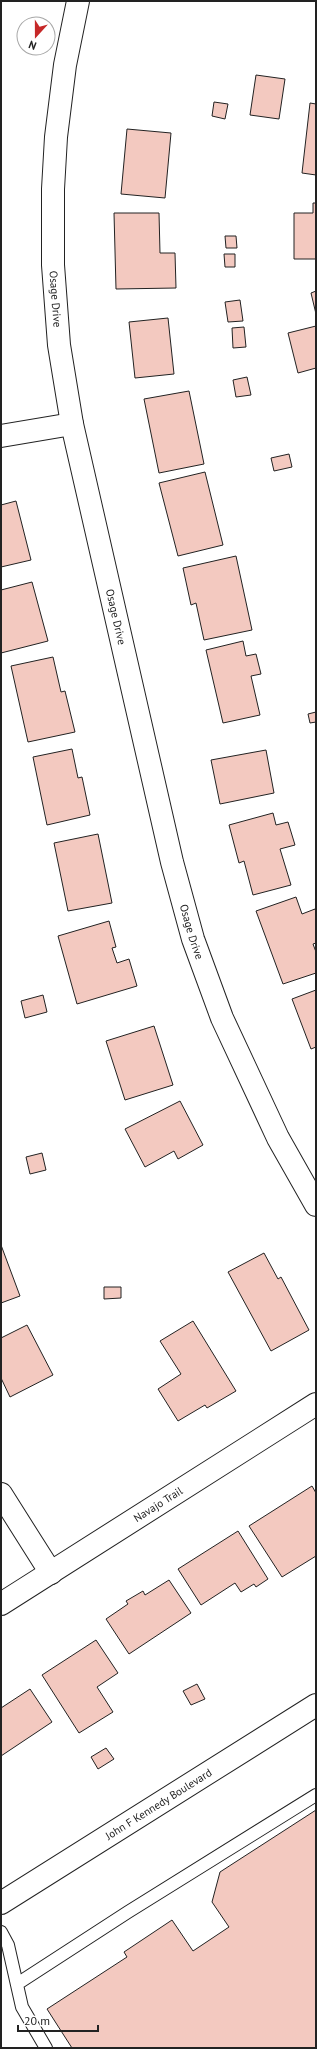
<svg xmlns="http://www.w3.org/2000/svg" width="317" height="2049" font-family="'PT Sans',sans-serif">
	<rect width="100%" height="100%" fill="#fff"/>
	<path fill="#f3c9c0" stroke="#222" d="M 256,75 L 285,79 L 279,119 L 250,115 Z
		M 214,102 L 228,104 L 225,119 L 212,116 Z
		M 310,103 L 316,104 L 316,175 L 302,173 Z
		M 127,129 L 171,133 L 165,198 L 121,194 Z
		M 313,203 L 316,203 L 316,259 L 294,259 L 294,213 L 313,213 Z
		M 114,213 L 159,213 L 160,253 L 175,253 L 176,288 L 116,289 Z
		M 225,236 L 236,236 L 237,248 L 226,248 Z
		M 224,254 L 235,254 L 235,267 L 225,267 Z
		M 316,291 L 316,314 L 311,293 Z
		M 240,300 L 243,321 L 228,322 L 225,302 Z
		M 168,318 L 174,374 L 135,378 L 129,322 Z
		M 316,326 L 316,368 L 298,373 L 288,333 Z
		M 244,327 L 246,347 L 233,348 L 232,328 Z
		M 247,377 L 251,395 L 236,397 L 233,380 Z
		M 189,391 L 204,464 L 159,473 L 144,399 Z
		M 289,454 L 292,467 L 274,471 L 271,458 Z
		M 205,472 L 223,545 L 178,556 L 159,483 Z
		M 16,501 L 31,560 L 1,567 L 1,505 Z
		M 236,556 L 252,630 L 204,640 L 196,603 L 191,605 L 183,568 Z
		M 32,582 L 48,641 L 1,653 L 1,590 Z
		M 243,641 L 246,656 L 256,654 L 261,674 L 251,676 L 260,715 L 223,723 L 206,650 Z
		M 53,657 L 61,692 L 65,691 L 75,732 L 28,742 L 11,666 Z
		M 316,712 L 316,722 L 310,723 L 308,714 Z
		M 72,749 L 78,778 L 82,777 L 90,815 L 47,825 L 33,757 Z
		M 266,750 L 274,793 L 220,804 L 211,760 Z
		M 273,813 L 276,825 L 288,822 L 295,845 L 280,849 L 291,885 L 253,895 L 244,861 L 239,863 L 229,825 Z
		M 98,834 L 112,903 L 68,911 L 54,843 Z
		M 296,897 L 302,914 L 315,909 L 316,912 L 316,943 L 313,944 L 316,952 L 316,973 L 283,984 L 256,911 Z
		M 109,921 L 116,947 L 112,948 L 117,963 L 129,959 L 137,986 L 77,1004 L 58,936 Z
		M 316,990 L 316,1047 L 311,1049 L 292,999 Z
		M 43,995 L 47,1012 L 25,1018 L 21,1001 Z
		M 154,1026 L 173,1085 L 125,1100 L 106,1041 Z
		M 180,1101 L 203,1145 L 178,1159 L 174,1151 L 145,1167 L 125,1129 Z
		M 42,1153 L 46,1170 L 30,1174 L 26,1157 Z
		M 1,1245 L 20,1296 L 1,1303 Z
		M 264,1253 L 278,1279 L 281,1277 L 309,1330 L 271,1351 L 228,1272 Z
		M 104,1287 L 121,1287 L 121,1298 L 104,1299 Z
		M 193,1321 L 236,1391 L 207,1408 L 205,1405 L 178,1421 L 158,1389 L 181,1374 L 160,1341 Z
		M 27,1325 L 53,1375 L 10,1397 L 1,1378 L 1,1338 Z
		M 312,1486 L 316,1493 L 316,1556 L 282,1577 L 249,1526 Z
		M 238,1531 L 268,1579 L 256,1587 L 254,1584 L 241,1592 L 235,1583 L 201,1605 L 178,1569 Z
		M 169,1580 L 191,1613 L 129,1654 L 106,1619 L 128,1604 L 126,1601 L 143,1591 L 145,1595 Z
		M 96,1640 L 118,1673 L 97,1687 L 113,1712 L 79,1733 L 42,1675 Z
		M 197,1684 L 205,1699 L 191,1705 L 183,1691 Z
		M 30,1689 L 52,1722 L 1,1756 L 1,1708 Z
		M 106,1748 L 114,1759 L 98,1769 L 91,1757 Z
		M 316,1810 L 316,2048 L 72,2048 L 47,2009 L 127,1957 L 124,1952 L 172,1920 L 193,1951 L 229,1927 L 212,1902 L 220,1872 Z"/>
	<g fill="none" stroke-linecap="round" stroke-linejoin="round">
		<defs>
			<path id="service" d="M 1,1932 L 8,1945 L 22,2007 L 46,2048
				M 17,1984 L 128,1912 L 316,1795"/>
			<g id="minor">
				<path d="M 1,436 L 72,424"/>
				<path d="M 1,1494 L 51,1573"/>
				<path id="s1" d="M 1,1604 L 316,1404"/>
			</g>
			<g id="tertiary">
				<path id="s2" d="M 78,1 L 65,65 L 56,137 L 53,189 L 53,265 L 59,345 L 72,424 L 172,862 L 193,939 L 222,1018 L 278,1138 L 316,1205"/>
			</g>
			<g id="primary">
				<path id="s3" d="M 1,1903 L 316,1705"/>
			</g>
		</defs>
		<use href="#service" stroke="#222" stroke-width="14"/>
		<use href="#minor" stroke="#222" stroke-width="24"/>
		<use href="#tertiary" stroke="#222" stroke-width="24"/>
		<use href="#primary" stroke="#222" stroke-width="24"/>
		<use href="#service" stroke="#fff" stroke-width="12"/>
		<use href="#minor" stroke="#fff" stroke-width="22"/>
		<use href="#tertiary" stroke="#fff" stroke-width="22"/>
		<use href="#primary" stroke="#fff" stroke-width="22"/>
	</g>
	<g text-anchor="middle" dominant-baseline="central" stroke-width="3" stroke-linejoin="round" paint-order="stroke">
		<g font-size="11" fill="#222" stroke="#fff">
			<text stroke="none"><textPath href="#s2" startOffset="300">Osage Drive</textPath></text>
			<text stroke="none"><textPath href="#s2" startOffset="624">Osage Drive</textPath></text>
			<text stroke="none"><textPath href="#s2" startOffset="948">Osage Drive</textPath></text>
			<text stroke="none"><textPath href="#s1" startOffset="186">Navajo Trail</textPath></text>
			<text stroke="none"><textPath href="#s3" startOffset="186">John F Kennedy Boulevard</textPath></text>
		</g>
	</g>
	<rect width="317" height="2049" fill="none" stroke="#222222" stroke-width="4"/>
	<g transform="translate(36 36) rotate(201)"><circle r="19" fill="#ffffff" stroke="#a7a7a7"/>
	<path d="M0-3L7 15L0 10L-7 15Z" fill="#c62828"/>
	<text y="-6" font-size="11" font-weight="bold" text-anchor="middle" fill="#222222">N</text>
	</g>
	<path d="M18 2025v6h80v-6" fill="none" stroke="#222222" stroke-width="2"/>
	<text x="24" y="2025" font-size="12" fill="#222222" stroke="#ffffff" stroke-width="3" paint-order="stroke">20 m</text>
</svg>
